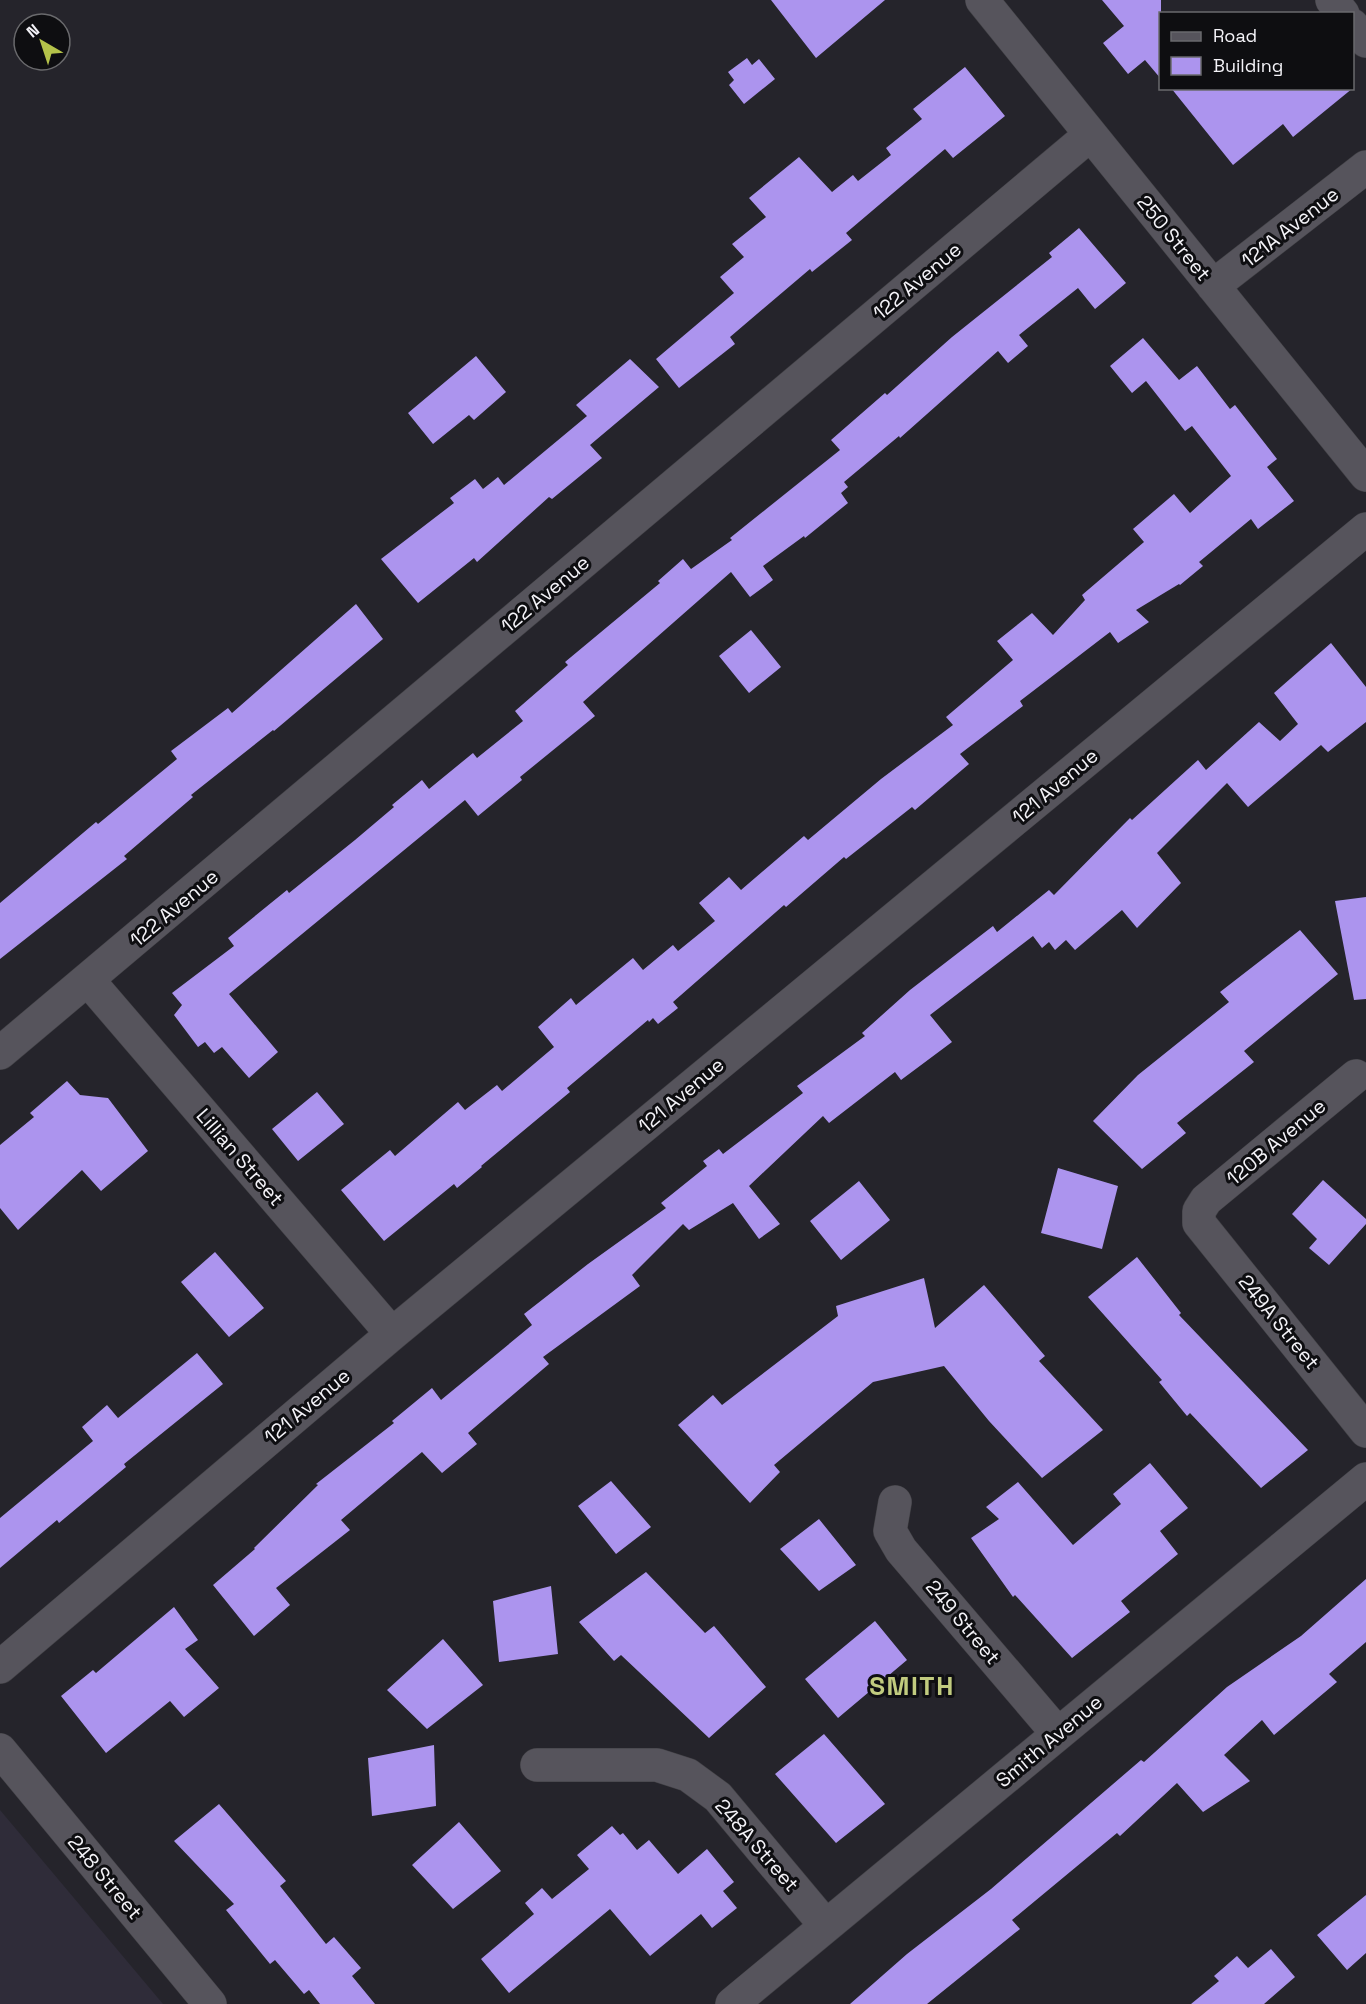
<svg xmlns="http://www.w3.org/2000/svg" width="1366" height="2004" font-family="'Space Grotesk',sans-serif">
	<rect width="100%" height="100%" fill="#25242b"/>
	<path fill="#2f2c39" d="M 0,1810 L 163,2004 L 0,2004 Z"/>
	<path fill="#ac94ee" d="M 771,0 L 885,0 L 816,58 Z
		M 1102,0 L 1161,0 L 1161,79 L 1145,60 L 1128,74 L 1103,43 L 1124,26 Z
		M 747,58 L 752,65 L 759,59 L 775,79 L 744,104 L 729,85 L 734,80 L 728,72 Z
		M 965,67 L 1005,116 L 953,158 L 945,149 L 846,233 L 852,240 L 812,272 L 810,269 L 730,337 L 735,344 L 679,388 L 656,359 L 734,293 L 720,277 L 744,257 L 732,244 L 766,217 L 749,198 L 799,157 L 832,192 L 853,175 L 858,181 L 891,155 L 886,148 L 922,119 L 913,109 Z
		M 1171,88 L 1353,88 L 1293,137 L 1283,124 L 1233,165 Z
		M 1079,228 L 1126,283 L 1095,309 L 1078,288 L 1019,335 L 1028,346 L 1008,363 L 998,351 L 900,438 L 899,436 L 844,482 L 848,487 L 841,493 L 848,503 L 805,538 L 804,536 L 763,566 L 773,580 L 750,597 L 731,572 L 583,702 L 595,716 L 520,777 L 522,780 L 478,816 L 465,800 L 229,994 L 278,1052 L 249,1078 L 222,1047 L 214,1053 L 205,1042 L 198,1047 L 174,1015 L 182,1005 L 172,993 L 234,946 L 228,938 L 287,890 L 289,893 L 355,840 L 394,807 L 392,805 L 422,780 L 429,789 L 473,753 L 477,758 L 523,721 L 515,711 L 568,665 L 565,662 L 660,583 L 658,581 L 683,559 L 691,569 L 732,540 L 730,538 L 840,450 L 831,440 L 885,393 L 887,395 L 952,337 L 1052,257 L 1049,253 Z
		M 1143,338 L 1179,380 L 1197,366 L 1230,409 L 1235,405 L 1277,459 L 1267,467 L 1294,501 L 1258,529 L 1251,519 L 1199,562 L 1203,566 L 1180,585 L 1179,584 L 1136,610 L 1149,622 L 1118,643 L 1110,632 L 1020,701 L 1023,706 L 960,754 L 969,764 L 915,810 L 912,807 L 846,859 L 844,857 L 786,907 L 784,905 L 673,1002 L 678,1008 L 658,1024 L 653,1018 L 649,1022 L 648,1020 L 567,1088 L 570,1092 L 481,1166 L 482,1167 L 457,1188 L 454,1184 L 384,1241 L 341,1190 L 390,1150 L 395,1156 L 458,1102 L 465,1110 L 497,1085 L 502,1091 L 554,1047 L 538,1027 L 571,998 L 576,1005 L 633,958 L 643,970 L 673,945 L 678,951 L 715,921 L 699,903 L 729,877 L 741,890 L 804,836 L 808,840 L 881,779 L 953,725 L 946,717 L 1013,660 L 997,641 L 1032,613 L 1053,635 L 1085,600 L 1082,595 L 1144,542 L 1133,529 L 1174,494 L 1190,513 L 1231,476 L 1192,426 L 1185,431 L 1146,381 L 1132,393 L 1110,366 Z
		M 476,356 L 506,392 L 474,420 L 469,415 L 433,444 L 408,413 Z
		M 630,359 L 659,387 L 590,445 L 602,458 L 552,499 L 549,497 L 477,562 L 474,558 L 418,603 L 381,559 L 454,503 L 450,498 L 475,479 L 483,489 L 498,477 L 504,485 L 587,416 L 576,405 Z
		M 356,604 L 383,639 L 274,731 L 273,730 L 191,795 L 193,797 L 124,856 L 127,859 L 0,959 L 0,903 L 96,822 L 98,824 L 177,759 L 171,751 L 228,708 L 232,713 Z
		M 751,630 L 781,667 L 749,693 L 719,656 Z
		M 1331,643 L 1366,687 L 1366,722 L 1328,752 L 1321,745 L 1248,807 L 1227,783 L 1157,853 L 1181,883 L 1137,928 L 1122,910 L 1075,950 L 1066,940 L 1055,950 L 1049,942 L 1042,948 L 1033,936 L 930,1015 L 952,1042 L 901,1080 L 895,1072 L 829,1123 L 823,1116 L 749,1186 L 780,1224 L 759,1239 L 733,1203 L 689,1230 L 683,1224 L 632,1275 L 640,1286 L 543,1357 L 549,1364 L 468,1433 L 477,1444 L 442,1473 L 422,1452 L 341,1520 L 350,1530 L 276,1588 L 290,1605 L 254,1636 L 213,1585 L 255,1549 L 254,1548 L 318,1485 L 316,1484 L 394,1423 L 392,1421 L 432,1388 L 441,1400 L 532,1325 L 524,1314 L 588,1264 L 666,1208 L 661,1203 L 707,1166 L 703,1161 L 719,1149 L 723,1154 L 803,1093 L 797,1086 L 865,1036 L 862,1033 L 910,990 L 993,926 L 997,932 L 1049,890 L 1054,895 L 1130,818 L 1132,820 L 1198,760 L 1206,770 L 1259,722 L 1280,741 L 1298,724 L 1274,693 Z
		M 1366,897 L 1366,999 L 1354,1000 L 1335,901 Z
		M 1300,930 L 1338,974 L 1244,1051 L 1254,1062 L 1177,1123 L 1186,1133 L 1142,1169 L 1093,1121 L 1138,1075 L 1229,1002 L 1220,992 Z
		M 67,1081 L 80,1095 L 108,1098 L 148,1151 L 101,1191 L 82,1170 L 18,1230 L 0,1208 L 0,1145 L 34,1117 L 30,1113 Z
		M 317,1092 L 344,1124 L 298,1161 L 272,1129 Z
		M 1058,1168 L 1118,1186 L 1102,1249 L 1041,1233 Z
		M 1323,1180 L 1366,1219 L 1366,1224 L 1329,1265 L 1309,1248 L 1317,1239 L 1292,1214 Z
		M 859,1181 L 890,1220 L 841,1260 L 810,1221 Z
		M 215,1252 L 264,1308 L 229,1337 L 181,1282 Z
		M 1137,1257 L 1181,1313 L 1179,1315 L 1308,1450 L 1261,1488 L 1190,1413 L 1187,1416 L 1159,1382 L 1162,1380 L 1088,1297 Z
		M 924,1278 L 935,1328 L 984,1285 L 1045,1356 L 1039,1361 L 1103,1430 L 1042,1478 L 989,1421 L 944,1366 L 873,1382 L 774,1465 L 780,1472 L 750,1503 L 678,1425 L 713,1395 L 722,1405 L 838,1316 L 836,1306 Z
		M 197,1353 L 223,1384 L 124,1464 L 126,1467 L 59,1523 L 57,1520 L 0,1568 L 0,1518 L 93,1441 L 82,1427 L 107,1405 L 118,1418 Z
		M 1150,1463 L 1188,1508 L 1160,1531 L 1178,1554 L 1121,1601 L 1130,1612 L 1072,1658 L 1015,1595 L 1013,1597 L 971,1538 L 999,1519 L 986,1507 L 1018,1482 L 1073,1545 L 1121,1504 L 1113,1494 Z
		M 611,1481 L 651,1527 L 616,1554 L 578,1506 Z
		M 819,1519 L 856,1565 L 819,1591 L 780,1549 Z
		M 646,1572 L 705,1633 L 714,1626 L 766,1687 L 709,1738 L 621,1655 L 614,1661 L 579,1622 Z
		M 1366,1579 L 1366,1642 L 1329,1674 L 1337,1682 L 1274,1735 L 1262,1720 L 1224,1755 L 1250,1781 L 1203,1812 L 1177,1783 L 1120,1836 L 1117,1833 L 1012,1920 L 1020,1929 L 927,2004 L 850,2004 L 907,1954 L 991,1889 L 1141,1760 L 1144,1762 L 1227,1687 L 1301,1636 Z
		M 551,1586 L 558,1654 L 499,1662 L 493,1601 Z
		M 174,1607 L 198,1640 L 185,1649 L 219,1688 L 184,1717 L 170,1701 L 106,1753 L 61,1696 L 93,1670 L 96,1673 Z
		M 875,1621 L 907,1660 L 838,1718 L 805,1679 Z
		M 443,1639 L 483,1685 L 427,1729 L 387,1690 Z
		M 824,1734 L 885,1804 L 836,1843 L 775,1774 Z
		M 434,1745 L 436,1806 L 372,1816 L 368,1758 Z
		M 219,1804 L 286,1881 L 280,1886 L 326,1944 L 334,1937 L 361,1968 L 352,1976 L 375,2004 L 320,2004 L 309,1990 L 304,1994 L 275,1960 L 270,1964 L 226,1910 L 234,1904 L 174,1841 Z
		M 459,1822 L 501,1871 L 453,1909 L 412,1865 Z
		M 612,1826 L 620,1835 L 623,1833 L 637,1850 L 649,1840 L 678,1874 L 707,1849 L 734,1882 L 723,1891 L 737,1908 L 712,1928 L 701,1914 L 650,1956 L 610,1909 L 509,1993 L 481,1959 L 534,1914 L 525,1903 L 542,1888 L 552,1899 L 589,1869 L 577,1855 Z
		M 1366,1895 L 1366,1953 L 1347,1970 L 1317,1935 Z
		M 1271,1949 L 1295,1977 L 1264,2004 L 1191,2004 L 1219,1981 L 1214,1976 L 1237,1956 L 1248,1968 Z"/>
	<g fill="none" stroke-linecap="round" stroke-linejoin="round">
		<defs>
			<path id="minor" d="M 982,0 L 1366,475
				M 1332,0 L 1343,14
				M 1352,25 L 1366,41
				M 1213,286 L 1366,167
				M 88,980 L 392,1334
				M 0,1053 L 1090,135
				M 1356,1076 L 1206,1200 L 1199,1211 L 1199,1223 L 1366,1431
				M 895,1502 L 890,1531 L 901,1550 L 1058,1734
				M 0,1667 L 392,1334 L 1366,529
				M 0,1750 L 210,2004
				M 537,1765 L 657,1765 L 688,1775 L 718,1797 L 826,1926
				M 732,2004 L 1366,1479"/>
		</defs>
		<use href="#minor" stroke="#414045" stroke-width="34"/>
		<use href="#minor" stroke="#56545c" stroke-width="33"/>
	</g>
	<g text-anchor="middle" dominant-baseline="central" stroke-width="6" stroke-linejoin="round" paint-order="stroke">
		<g font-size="20" fill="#f4f3f8" stroke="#0e0e11">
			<text transform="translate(1290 227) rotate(-38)">121A Avenue</text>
			<text transform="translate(1174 238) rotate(51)">250 Street</text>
			<text transform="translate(917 281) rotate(-40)">122 Avenue</text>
			<text transform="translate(545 594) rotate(-40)">122 Avenue</text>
			<text transform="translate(1055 786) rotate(-40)">121 Avenue</text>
			<text transform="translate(174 908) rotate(-40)">122 Avenue</text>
			<text transform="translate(681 1095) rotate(-40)">121 Avenue</text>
			<text transform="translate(1276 1142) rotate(-40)">120B Avenue</text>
			<text transform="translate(240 1157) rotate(49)">Lillian Street</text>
			<text transform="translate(1279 1322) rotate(51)">249A Street</text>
			<text transform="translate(307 1406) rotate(-40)">121 Avenue</text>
			<text transform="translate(963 1622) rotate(50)">249 Street</text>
			<text transform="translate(1049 1741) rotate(-40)">Smith Avenue</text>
			<text transform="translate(757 1845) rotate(49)">248A Street</text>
			<text transform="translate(105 1877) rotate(50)">248 Street</text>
		</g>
		<g font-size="26" font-weight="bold" letter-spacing="1.5" fill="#c1cb7f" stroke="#0e0e11">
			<text x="912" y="1686">SMITH</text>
		</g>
	</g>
	<rect x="1159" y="12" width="195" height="78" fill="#0e0e11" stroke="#6a6a6d" stroke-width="1.5"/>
	<rect x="1171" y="32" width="30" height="9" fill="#56545c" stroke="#6a6a6d" stroke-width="1.5"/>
	<text x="1213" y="42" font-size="18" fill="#f4f3f8">Road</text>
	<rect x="1171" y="57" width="30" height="18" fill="#ac94ee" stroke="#6a6a6d" stroke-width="1.5"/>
	<text x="1213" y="72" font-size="18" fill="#f4f3f8">Building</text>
	<g transform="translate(42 42) rotate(321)"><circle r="28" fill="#0e0e11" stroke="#6a6a6d" stroke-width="1.5"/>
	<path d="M0-4.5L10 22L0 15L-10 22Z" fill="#b4c24a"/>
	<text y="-9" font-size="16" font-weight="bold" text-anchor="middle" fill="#f4f3f8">N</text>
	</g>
</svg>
